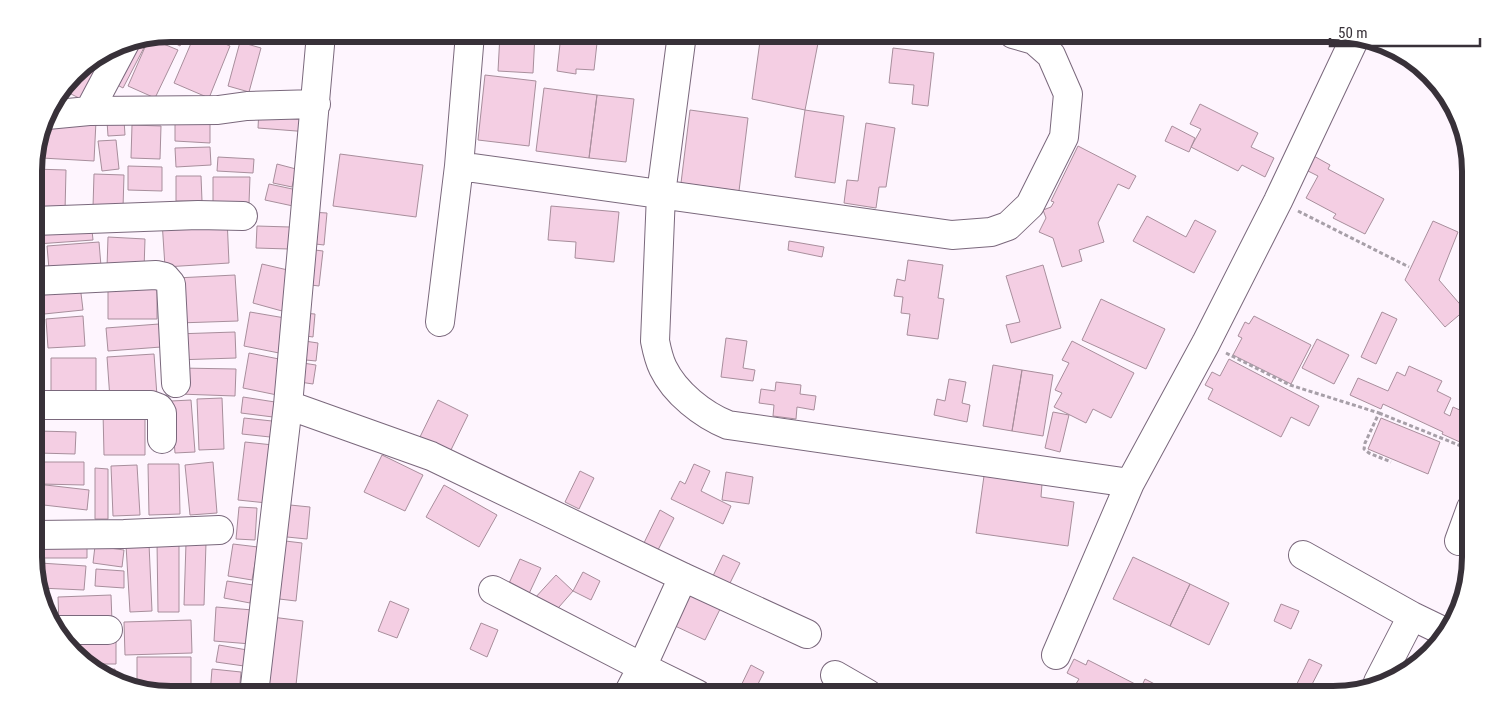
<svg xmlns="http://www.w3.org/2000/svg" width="1505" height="728" font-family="'Roboto Condensed',sans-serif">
	<rect width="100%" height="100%" fill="#fef5fe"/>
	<path fill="#f4cee3" stroke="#a88e9c" d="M 171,34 L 186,34 L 180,46 L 161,36 Z
		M 195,34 L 201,34 L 230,46 L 209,98 L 174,83 Z
		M 220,34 L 235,34 L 233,39 Z
		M 243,34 L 267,34 L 265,44 L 242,39 Z
		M 500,34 L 535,34 L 533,73 L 498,71 Z
		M 555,34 L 598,34 L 594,70 L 576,69 L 576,74 L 557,71 L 561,35 Z
		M 761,34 L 795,34 L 819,38 L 805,110 L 752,99 Z
		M 149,38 L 123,88 L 108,80 L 128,42 Z
		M 149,38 L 178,50 L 155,98 L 128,86 Z
		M 240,42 L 261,48 L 249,92 L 228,86 Z
		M 893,48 L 934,53 L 928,106 L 912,104 L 914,85 L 889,83 Z
		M 111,49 L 85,101 L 63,90 L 80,68 Z
		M 485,75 L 536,81 L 529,146 L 478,140 Z
		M 544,88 L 597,95 L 589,158 L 536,151 Z
		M 597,95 L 634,99 L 626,162 L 589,158 Z
		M 1200,104 L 1258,133 L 1251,147 L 1274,158 L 1265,177 L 1242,165 L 1238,171 L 1191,147 L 1201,129 L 1190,124 Z
		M 259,109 L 311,113 L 309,132 L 258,128 Z
		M 690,110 L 748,118 L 739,191 L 681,183 Z
		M 805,110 L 844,116 L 835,183 L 795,177 Z
		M 175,117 L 210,118 L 210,143 L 175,141 Z
		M 124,120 L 125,135 L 108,136 L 107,121 Z
		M 96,121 L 94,161 L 42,158 L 44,126 Z
		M 866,123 L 895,128 L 886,187 L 879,187 L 876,208 L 844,203 L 847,180 L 858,181 Z
		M 132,125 L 161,126 L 160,159 L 131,158 Z
		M 1172,126 L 1195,138 L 1189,152 L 1165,141 Z
		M 116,140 L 119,169 L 102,171 L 98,141 Z
		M 1078,146 L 1136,176 L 1129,189 L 1118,184 L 1098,223 L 1104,242 L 1079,250 L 1082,261 L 1062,267 L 1053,238 L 1039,232 L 1046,218 L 1043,210 L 1051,207 L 1054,202 L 1051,201 Z
		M 210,147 L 211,165 L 176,167 L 175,148 Z
		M 340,154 L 423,165 L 416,217 L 333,206 Z
		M 1312,155 L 1330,165 L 1328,169 L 1384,199 L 1365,234 L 1333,218 L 1336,214 L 1306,198 L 1318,176 L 1304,169 Z
		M 218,157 L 254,159 L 253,173 L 217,171 Z
		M 277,164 L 296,169 L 292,187 L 273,183 Z
		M 128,166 L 162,167 L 162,191 L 128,190 Z
		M 34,169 L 66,170 L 65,211 L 34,210 Z
		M 94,174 L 124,175 L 123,208 L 93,207 Z
		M 176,176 L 201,176 L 202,201 L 176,201 Z
		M 213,177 L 250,177 L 249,203 L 213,202 Z
		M 269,184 L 297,190 L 293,206 L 265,200 Z
		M 551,206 L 619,212 L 614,262 L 575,258 L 576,242 L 548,240 Z
		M 310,212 L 327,213 L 324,245 L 307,243 Z
		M 1147,216 L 1186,237 L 1195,220 L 1216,231 L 1194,273 L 1133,241 Z
		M 227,218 L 229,263 L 165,267 L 162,221 Z
		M 91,221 L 93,240 L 37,244 L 36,226 Z
		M 1433,221 L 1458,232 L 1439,280 L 1465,310 L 1445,327 L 1405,280 Z
		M 257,226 L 290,227 L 289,249 L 256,248 Z
		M 108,237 L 145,239 L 144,270 L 107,268 Z
		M 789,241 L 824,247 L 822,257 L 788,250 Z
		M 99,242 L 101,266 L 49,269 L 47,246 Z
		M 307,249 L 323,251 L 319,286 L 303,284 Z
		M 908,260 L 943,265 L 938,298 L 944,299 L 938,339 L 907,335 L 910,314 L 901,313 L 903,297 L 894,296 L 897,279 L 905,281 Z
		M 262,264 L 292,271 L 282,311 L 253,303 Z
		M 1043,265 L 1061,328 L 1011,343 L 1006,325 L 1020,322 L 1006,276 Z
		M 235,275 L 238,321 L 178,323 L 176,278 Z
		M 108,284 L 157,284 L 157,319 L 108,319 Z
		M 80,285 L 83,310 L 44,314 L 41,289 Z
		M 1101,299 L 1165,329 L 1146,369 L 1082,340 Z
		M 250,312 L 285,318 L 279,353 L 244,346 Z
		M 1382,312 L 1397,319 L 1376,364 L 1361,357 Z
		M 302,313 L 315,314 L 313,337 L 299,335 Z
		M 83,316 L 85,346 L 48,348 L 46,319 Z
		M 1254,316 L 1311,345 L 1291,384 L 1233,355 L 1242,338 L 1238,336 L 1245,322 L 1249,324 Z
		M 159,324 L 161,347 L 108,351 L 106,328 Z
		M 235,332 L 236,358 L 175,360 L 175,334 Z
		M 726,338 L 747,341 L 743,368 L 755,370 L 753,381 L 721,377 Z
		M 1317,339 L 1349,355 L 1334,384 L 1302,368 Z
		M 298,340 L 318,343 L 316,361 L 296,359 Z
		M 1072,341 L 1134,373 L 1111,418 L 1093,409 L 1086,423 L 1054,407 L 1062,393 L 1055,390 L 1069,363 L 1062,360 Z
		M 249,353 L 284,360 L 277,395 L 243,388 Z
		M 154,354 L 157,396 L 110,399 L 107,357 Z
		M 51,358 L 96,358 L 96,400 L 51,400 Z
		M 1229,359 L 1319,406 L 1309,426 L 1291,417 L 1281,437 L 1208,399 L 1213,389 L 1205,385 L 1212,372 L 1220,376 Z
		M 296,362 L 316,365 L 313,384 L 293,381 Z
		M 993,365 L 1022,370 L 1012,431 L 983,426 Z
		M 1409,366 L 1442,381 L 1437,391 L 1451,398 L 1444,413 L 1450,416 L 1453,407 L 1471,415 L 1471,447 L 1442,434 L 1443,432 L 1383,404 L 1381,409 L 1350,395 L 1358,378 L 1388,391 L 1397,372 L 1405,376 Z
		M 180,368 L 236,369 L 235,396 L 179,394 Z
		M 1022,370 L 1053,375 L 1043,436 L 1012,431 Z
		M 949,379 L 966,382 L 962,403 L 970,405 L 967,422 L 934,415 L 937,399 L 945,401 Z
		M 776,382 L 801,385 L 800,394 L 816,396 L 814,410 L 797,407 L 796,419 L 773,416 L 774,405 L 759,403 L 761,389 L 775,391 Z
		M 243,397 L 275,402 L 273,417 L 241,413 Z
		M 222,398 L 224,449 L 199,450 L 197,399 Z
		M 191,400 L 195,452 L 175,453 L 171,401 Z
		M 438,400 L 468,415 L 449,454 L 419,439 Z
		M 145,411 L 145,455 L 104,455 L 103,412 Z
		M 1053,412 L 1069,415 L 1060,452 L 1045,448 Z
		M 244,418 L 272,421 L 270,437 L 242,434 Z
		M 1381,418 L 1440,442 L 1428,474 L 1368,449 Z
		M 38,431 L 76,432 L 75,454 L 38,453 Z
		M 245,442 L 273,445 L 267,503 L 238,500 Z
		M 382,455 L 423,475 L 405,511 L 364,492 Z
		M 40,462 L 84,462 L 84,485 L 40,484 Z
		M 213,462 L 217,513 L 190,515 L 185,465 Z
		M 148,464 L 179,464 L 180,514 L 149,515 Z
		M 694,464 L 710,471 L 701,491 L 731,506 L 723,524 L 671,499 L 680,481 L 685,484 Z
		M 137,465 L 140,515 L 113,516 L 111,466 Z
		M 95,468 L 108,469 L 108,519 L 95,519 Z
		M 580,471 L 594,478 L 579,509 L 565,502 Z
		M 726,472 L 753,477 L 749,504 L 722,500 Z
		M 984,476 L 1042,484 L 1041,497 L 1074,502 L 1068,546 L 976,533 Z
		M 37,484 L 89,490 L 87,510 L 35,504 Z
		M 444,485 L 497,515 L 479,547 L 426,517 Z
		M 280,504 L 310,507 L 307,539 L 277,536 Z
		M 239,507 L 257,508 L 255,540 L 236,539 Z
		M 660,510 L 674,518 L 656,554 L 642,547 Z
		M 277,540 L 302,543 L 296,601 L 271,598 Z
		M 157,542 L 179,542 L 179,612 L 158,612 Z
		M 186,543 L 206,543 L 204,605 L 184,605 Z
		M 35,544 L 87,544 L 87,558 L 35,558 Z
		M 149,544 L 152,611 L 130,612 L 126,545 Z
		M 233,544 L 258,547 L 252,580 L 228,576 Z
		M 95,546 L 124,550 L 122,567 L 93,563 Z
		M 723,555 L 740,563 L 729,585 L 713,576 Z
		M 1133,557 L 1190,584 L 1170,626 L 1113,599 Z
		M 520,559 L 541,568 L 526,600 L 506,590 Z
		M 40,563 L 86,566 L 84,590 L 40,588 L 39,584 Z
		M 96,569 L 124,571 L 124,588 L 95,586 Z
		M 583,572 L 600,581 L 591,600 L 573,591 Z
		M 556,575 L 573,591 L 552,615 L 534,599 Z
		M 227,581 L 253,585 L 250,603 L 224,598 Z
		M 1190,584 L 1229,603 L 1209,645 L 1170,626 Z
		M 691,588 L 723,603 L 705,640 L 673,625 Z
		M 111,595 L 112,622 L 59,624 L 58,597 Z
		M 390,601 L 409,609 L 397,638 L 378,631 Z
		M 1281,604 L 1299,611 L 1291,629 L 1274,621 Z
		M 216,607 L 253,610 L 251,644 L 214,641 Z
		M 272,617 L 303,621 L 295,694 L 263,694 Z
		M 191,620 L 192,653 L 125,655 L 124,622 Z
		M 481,623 L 498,630 L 487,657 L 470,649 Z
		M 116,634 L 116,664 L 93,664 L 62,640 Z
		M 219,645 L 247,650 L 244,666 L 216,662 Z
		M 137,657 L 191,657 L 191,690 L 148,690 L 137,687 Z
		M 1074,659 L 1086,665 L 1088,660 L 1141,687 L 1138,694 L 1088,694 L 1074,687 L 1079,679 L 1067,673 Z
		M 1309,659 L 1322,665 L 1307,694 L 1292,694 Z
		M 751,665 L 764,672 L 753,694 L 737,694 Z
		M 115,669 L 116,682 L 100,670 Z
		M 212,669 L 241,672 L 239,694 L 210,694 Z
		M 1145,679 L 1170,692 L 1169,694 L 1138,694 Z"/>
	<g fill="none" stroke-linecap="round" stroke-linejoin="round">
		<defs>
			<path id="minor" d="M 682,34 L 661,194 L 655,341 C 657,351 659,360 663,368 C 675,393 703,415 728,425 L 1130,483
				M 89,111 L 125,43
				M 47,115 L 89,111 L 218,110 L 247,106 L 316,104
				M 459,166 L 952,235 L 991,232 L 1008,226 L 1030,205 L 1064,137 L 1068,94 L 1051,55 L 1034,40 L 1013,34
				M 34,221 L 198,215 L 243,216
				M 34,281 L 156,275 L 165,277 L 171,284 L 176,383
				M 440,322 L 459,166 L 470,34
				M 35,405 L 151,405 L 159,408 L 162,413 L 162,439
				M 288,405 L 431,456 L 683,577 L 807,634
				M 35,535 L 124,534 L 219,530
				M 1459,541 L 1471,508
				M 1303,555 L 1412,616 L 1443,631
				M 493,590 L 642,667 L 697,694
				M 58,630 L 108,630
				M 1056,655 L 1130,483 L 1206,343 L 1278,201 L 1355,38
				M 835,675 L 868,694
				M 1378,682 L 1412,616
				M 254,694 L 288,405 L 321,34
				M 628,694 L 642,667 L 683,577"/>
		</defs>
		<use href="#minor" stroke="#7a687c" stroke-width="30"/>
		<path stroke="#a79fa8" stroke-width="3" stroke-dasharray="4 2.5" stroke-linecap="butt" d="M 1298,211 L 1409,267
			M 1226,353 L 1290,385 L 1379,413 L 1365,443 L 1364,449 L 1369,453 L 1391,462
			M 1379,413 L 1471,450"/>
		<use href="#minor" stroke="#fff" stroke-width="28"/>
	</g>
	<path d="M0 0H1505V728H0ZM171 42H1333A129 129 0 0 1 1462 171V557A129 129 0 0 1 1333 686H171A129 129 0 0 1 42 557V171A129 129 0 0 1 171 42Z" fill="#fff" fill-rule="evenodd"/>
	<path fill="none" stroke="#383139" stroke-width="6" d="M171 42H1333A129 129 0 0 1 1462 171V557A129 129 0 0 1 1333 686H171A129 129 0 0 1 42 557V171A129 129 0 0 1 171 42Z"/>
	<path d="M1330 38v8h150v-8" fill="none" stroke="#383139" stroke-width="2.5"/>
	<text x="1338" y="38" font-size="15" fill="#383139" stroke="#ffffff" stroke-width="4" paint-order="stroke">50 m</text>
</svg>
